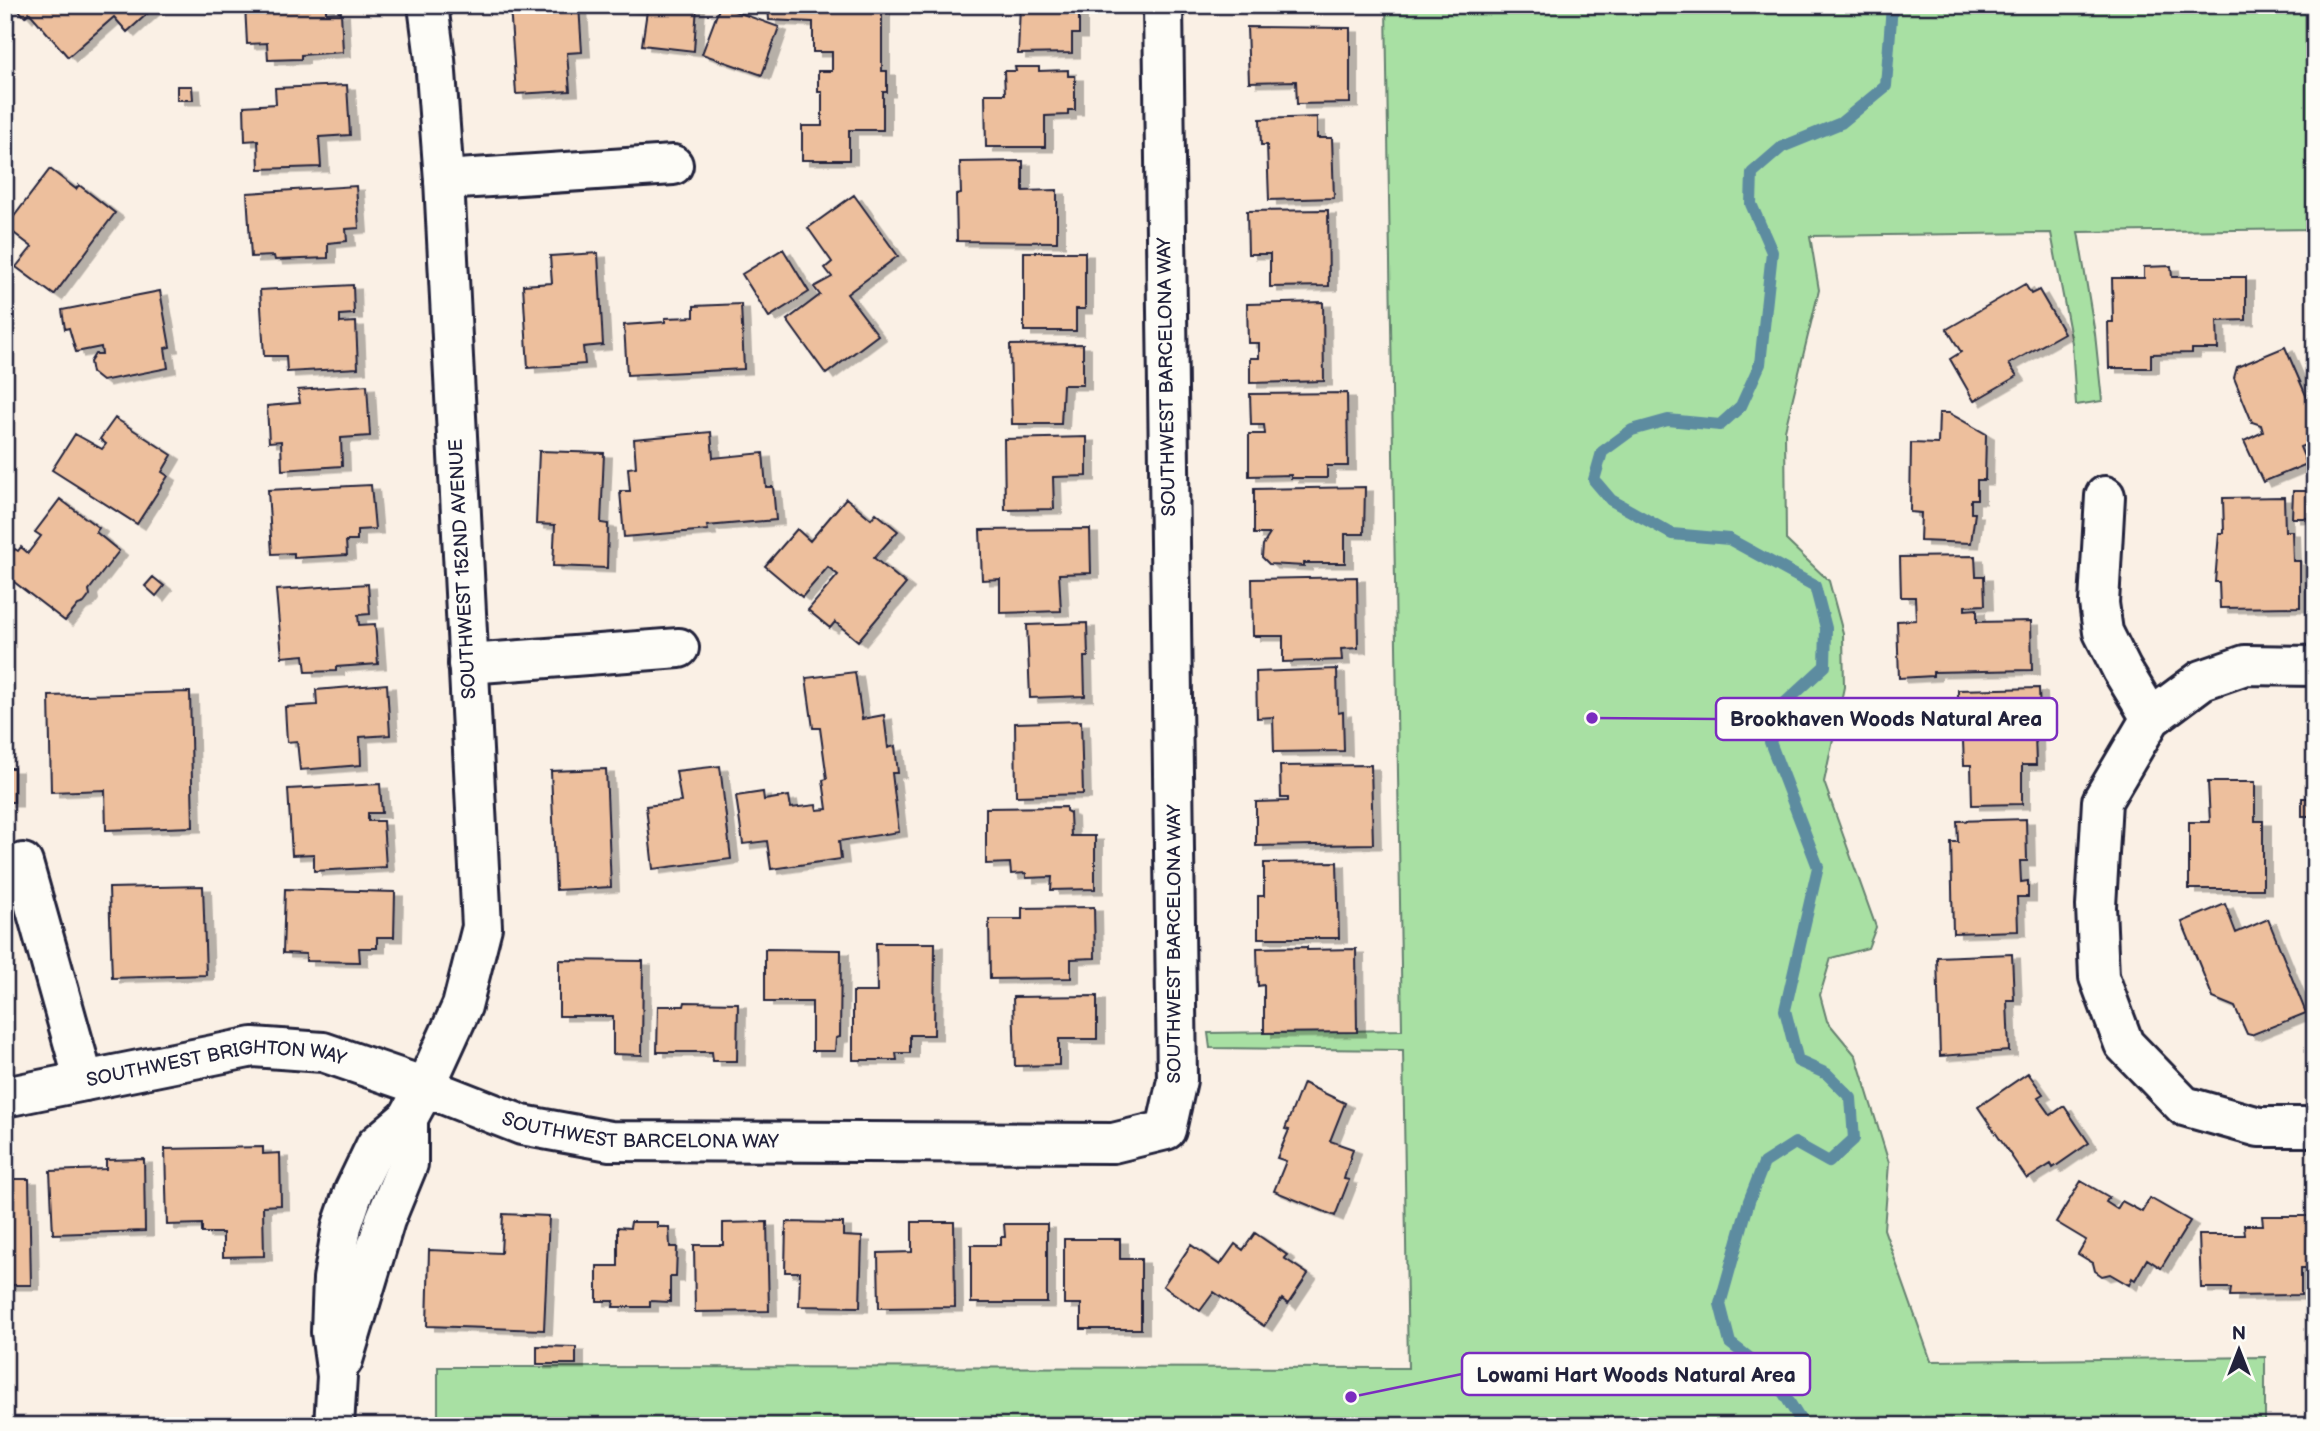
<svg xmlns="http://www.w3.org/2000/svg" width="2320" height="1431" font-family="'Balsamiq Sans',sans-serif">
	<defs>
		<filter id="shadow"><feDropShadow dx="8" dy="4.5" stdDeviation="0" flood-color="#0004"/></filter>
	</defs>
	<rect width="100%" height="100%" fill="#faf0e5"/>
	<filter id="ink" filterUnits="userSpaceOnUse"><feTurbulence type="fractalNoise" baseFrequency=".0143" numOctaves="2"/><feDisplacementMap in="SourceGraphic" scale="14" xChannelSelector="R" yChannelSelector="G"/><feConvolveMatrix kernelMatrix="1 2 1 2 8 2 1 2 1" color-interpolation-filters="sRGB"/></filter>
	<g filter="url(#ink)">
		<path fill="#a8e0a3" stroke="#65816f" stroke-width="2" d="M 1386,5 L 2315,5 L 2315,229 L 2078,232 L 2095,334 L 2102,401 L 2076,405 L 2072,343 L 2051,233 L 1810,236 L 1819,290 L 1785,430 L 1786,540 L 1829,581 L 1843,633 L 1844,687 L 1824,782 L 1876,927 L 1868,948 L 1831,958 L 1820,995 L 1827,1021 L 1856,1056 L 1889,1163 L 1884,1229 L 1931,1361 L 2265,1357 L 2265,1426 L 438,1426 L 438,1367 L 1408,1368 L 1403,1050 L 1210,1048 L 1208,1033 L 1402,1030 Z"/>
		<g fill="none" stroke-linecap="round" stroke-linejoin="round">
			<path stroke="#5d8ca0" stroke-width="12" d="M 1804,1426 L 1773,1376 L 1730,1343 L 1720,1304 L 1749,1201 L 1764,1163 L 1795,1143 L 1829,1162 L 1854,1139 L 1851,1098 L 1827,1074 L 1798,1061 L 1785,1010 L 1818,867 L 1770,742 L 1786,702 L 1825,666 L 1826,628 L 1815,586 L 1729,539 L 1672,534 L 1611,500 L 1594,480 L 1602,452 L 1632,430 L 1668,420 L 1720,425 L 1741,406 L 1760,364 L 1772,252 L 1751,204 L 1752,173 L 1782,147 L 1841,123 L 1886,86 L 1892,5"/>
		</g>
		<path fill="#edbf9d" stroke="#22223b" stroke-width="2" filter="url(#shadow)" d="M 14,5 L 157,5 L 127,32 L 114,17 L 68,57 L 29,12 L 25,17 Z
			M 245,5 L 326,5 L 326,13 L 341,12 L 343,52 L 301,55 L 301,59 L 268,60 L 267,43 L 247,44 Z
			M 510,5 L 579,5 L 582,52 L 567,53 L 570,91 L 516,94 Z
			M 619,5 L 697,5 L 694,51 L 642,45 L 647,11 L 619,7 Z
			M 768,5 L 882,5 L 882,71 L 887,71 L 887,92 L 883,92 L 883,130 L 849,130 L 849,160 L 802,160 L 802,126 L 822,126 L 822,92 L 818,92 L 818,71 L 832,71 L 832,52 L 813,52 L 813,22 L 769,20 Z
			M 1020,5 L 1079,5 L 1079,34 L 1072,34 L 1072,53 L 1018,54 Z
			M 1244,5 L 1325,5 L 1325,7 L 1244,9 Z
			M 720,6 L 779,27 L 762,75 L 702,54 Z
			M 1247,27 L 1350,28 L 1350,103 L 1297,104 L 1296,81 L 1249,82 Z
			M 1015,67 L 1039,67 L 1039,71 L 1068,70 L 1068,76 L 1075,76 L 1075,110 L 1068,110 L 1068,115 L 1045,116 L 1045,147 L 986,147 L 985,94 L 1005,94 L 1004,71 L 1016,71 Z
			M 347,85 L 350,135 L 319,137 L 321,167 L 259,169 L 258,140 L 245,141 L 244,106 L 276,104 L 275,88 Z
			M 177,86 L 192,86 L 193,100 L 177,100 Z
			M 1317,117 L 1317,138 L 1332,138 L 1334,198 L 1269,200 L 1267,145 L 1261,145 L 1260,119 Z
			M 1023,161 L 1023,191 L 1057,190 L 1057,242 L 957,241 L 956,195 L 961,194 L 960,162 Z
			M 50,169 L 76,189 L 79,185 L 115,213 L 54,295 L 16,267 L 32,247 L 6,227 Z
			M 356,186 L 359,228 L 346,229 L 347,241 L 328,243 L 328,258 L 275,260 L 274,256 L 251,257 L 247,193 Z
			M 854,195 L 898,256 L 847,294 L 878,335 L 826,374 L 787,320 L 820,295 L 814,287 L 832,277 L 825,268 L 832,262 L 808,228 Z
			M 1328,210 L 1329,286 L 1270,287 L 1270,254 L 1248,254 L 1247,211 Z
			M 783,249 L 809,292 L 769,317 L 742,274 Z
			M 1024,252 L 1085,252 L 1085,309 L 1076,309 L 1076,331 L 1024,331 Z
			M 598,253 L 603,345 L 583,347 L 585,364 L 528,368 L 523,285 L 552,283 L 550,256 Z
			M 2171,266 L 2172,277 L 2246,277 L 2246,320 L 2217,321 L 2218,349 L 2192,349 L 2192,353 L 2151,354 L 2151,368 L 2109,368 L 2108,322 L 2113,322 L 2112,278 L 2144,278 L 2144,267 Z
			M 2025,284 L 2031,294 L 2039,290 L 2064,333 L 2009,364 L 2017,376 L 1974,401 L 1950,359 L 1961,352 L 1947,329 Z
			M 353,285 L 354,314 L 340,315 L 340,323 L 356,322 L 358,368 L 287,372 L 286,356 L 264,356 L 260,290 Z
			M 160,291 L 170,347 L 165,348 L 168,368 L 102,381 L 92,373 L 90,362 L 95,354 L 102,354 L 101,347 L 76,352 L 69,328 L 65,329 L 62,310 Z
			M 1323,302 L 1324,381 L 1250,383 L 1250,358 L 1259,358 L 1259,343 L 1248,343 L 1247,304 Z
			M 741,304 L 744,369 L 627,375 L 624,325 L 665,322 L 665,318 L 694,317 L 694,306 Z
			M 1083,344 L 1083,385 L 1063,385 L 1061,424 L 1012,424 L 1010,345 Z
			M 2285,347 L 2315,416 L 2315,441 L 2300,447 L 2307,464 L 2263,482 L 2244,441 L 2263,432 L 2261,425 L 2252,422 L 2234,378 L 2237,367 Z
			M 367,385 L 370,436 L 341,438 L 342,466 L 282,470 L 281,441 L 269,442 L 267,406 L 300,403 L 298,390 Z
			M 1347,393 L 1348,466 L 1327,466 L 1327,478 L 1291,478 L 1291,475 L 1249,476 L 1249,434 L 1265,434 L 1264,425 L 1251,425 L 1250,394 Z
			M 1939,413 L 1949,413 L 1986,434 L 1985,480 L 1977,480 L 1977,499 L 1971,499 L 1971,513 L 1975,513 L 1971,543 L 1920,541 L 1921,513 L 1910,512 L 1911,443 L 1938,444 Z
			M 115,418 L 172,455 L 162,472 L 168,476 L 137,524 L 52,470 L 75,434 L 102,449 L 106,444 L 100,439 Z
			M 711,432 L 713,458 L 763,453 L 766,487 L 773,487 L 776,520 L 707,526 L 708,530 L 624,537 L 620,491 L 630,491 L 628,468 L 636,467 L 634,439 Z
			M 1087,437 L 1087,476 L 1053,477 L 1054,509 L 1005,510 L 1004,439 Z
			M 539,451 L 604,453 L 601,523 L 608,524 L 607,568 L 553,566 L 555,525 L 536,524 Z
			M 371,485 L 375,529 L 357,530 L 357,541 L 346,541 L 347,555 L 294,558 L 294,553 L 272,554 L 268,490 Z
			M 1365,487 L 1364,534 L 1345,534 L 1345,563 L 1304,563 L 1304,566 L 1269,564 L 1262,557 L 1263,545 L 1270,534 L 1254,534 L 1254,489 Z
			M 2293,491 L 2313,491 L 2313,518 L 2292,518 Z
			M 2284,497 L 2285,531 L 2292,531 L 2293,561 L 2300,561 L 2300,607 L 2220,608 L 2219,582 L 2215,582 L 2219,533 L 2224,533 L 2223,498 Z
			M 846,498 L 871,519 L 876,513 L 898,531 L 874,558 L 906,584 L 858,641 L 835,622 L 830,628 L 808,610 L 838,575 L 828,567 L 802,597 L 765,566 L 797,529 L 810,541 Z
			M 60,499 L 99,528 L 96,532 L 119,551 L 89,590 L 90,595 L 84,603 L 78,605 L 65,621 L 5,575 L 5,559 L 15,549 L 18,551 L 21,547 L 28,553 L 41,536 L 35,532 Z
			M 1090,529 L 1091,573 L 1059,574 L 1061,611 L 1000,613 L 1000,579 L 982,580 L 980,530 Z
			M 1975,556 L 1976,576 L 1984,576 L 1985,605 L 1965,606 L 1965,610 L 1977,609 L 1977,622 L 2031,621 L 2032,670 L 1933,672 L 1933,676 L 1899,678 L 1897,621 L 1916,620 L 1915,597 L 1901,597 L 1900,557 Z
			M 153,577 L 164,586 L 156,596 L 145,586 Z
			M 1357,577 L 1358,648 L 1341,649 L 1342,660 L 1283,662 L 1283,636 L 1253,636 L 1252,579 Z
			M 368,584 L 370,614 L 358,615 L 359,625 L 375,624 L 378,664 L 336,667 L 336,671 L 306,672 L 304,655 L 282,657 L 276,590 Z
			M 1087,623 L 1088,657 L 1084,657 L 1085,696 L 1030,698 L 1027,625 Z
			M 1337,669 L 1338,713 L 1343,712 L 1344,751 L 1274,752 L 1273,717 L 1257,718 L 1256,672 Z
			M 855,672 L 862,719 L 884,715 L 888,748 L 895,746 L 898,773 L 892,773 L 899,832 L 839,841 L 841,859 L 771,869 L 767,841 L 743,844 L 736,796 L 763,792 L 764,800 L 789,796 L 791,808 L 816,805 L 817,810 L 827,809 L 823,780 L 827,779 L 820,728 L 813,728 L 806,678 Z
			M 387,684 L 390,735 L 360,737 L 361,765 L 300,770 L 297,741 L 287,742 L 285,707 L 317,705 L 316,690 Z
			M 2039,688 L 2040,715 L 2047,715 L 2048,732 L 2035,733 L 2036,765 L 2022,765 L 2022,804 L 1972,805 L 1971,765 L 1964,765 L 1962,717 L 1958,718 L 1958,690 Z
			M 190,692 L 193,827 L 106,830 L 105,790 L 51,792 L 49,696 Z
			M 1081,721 L 1083,794 L 1016,796 L 1015,723 Z
			M 1371,765 L 1373,844 L 1256,846 L 1256,802 L 1288,801 L 1288,798 L 1281,798 L 1280,766 Z
			M 720,766 L 731,859 L 653,869 L 646,806 L 681,802 L 676,771 Z
			M 5,768 L 14,768 L 14,802 L 5,802 Z
			M 606,769 L 611,887 L 556,890 L 551,771 Z
			M 2208,782 L 2255,782 L 2255,821 L 2263,821 L 2263,889 L 2189,889 L 2189,822 L 2210,822 Z
			M 380,784 L 382,813 L 368,813 L 368,821 L 383,821 L 386,867 L 314,871 L 314,854 L 292,855 L 288,789 Z
			M 2302,798 L 2315,798 L 2315,816 L 2302,816 Z
			M 1066,807 L 1066,811 L 1070,813 L 1071,836 L 1095,836 L 1095,889 L 1051,890 L 1052,877 L 1026,878 L 1026,873 L 1011,874 L 1010,863 L 986,864 L 986,808 Z
			M 2026,819 L 2027,861 L 2020,861 L 2021,882 L 2028,881 L 2028,897 L 2017,897 L 2018,931 L 1953,933 L 1951,842 L 1958,842 L 1957,821 Z
			M 1337,862 L 1339,938 L 1258,938 L 1258,896 L 1264,896 L 1264,863 Z
			M 203,886 L 206,975 L 112,978 L 109,888 Z
			M 285,889 L 395,892 L 394,937 L 377,937 L 377,948 L 359,948 L 360,962 L 306,961 L 306,954 L 283,953 Z
			M 2225,904 L 2236,933 L 2268,919 L 2306,1013 L 2251,1035 L 2247,1034 L 2235,1007 L 2213,998 L 2182,922 Z
			M 1094,907 L 1095,958 L 1071,959 L 1071,978 L 990,979 L 989,919 L 1022,919 L 1022,908 Z
			M 876,943 L 935,943 L 934,1035 L 910,1035 L 910,1053 L 896,1053 L 897,1060 L 853,1060 L 853,992 L 877,992 Z
			M 1307,947 L 1307,950 L 1356,949 L 1357,1032 L 1264,1033 L 1264,985 L 1258,986 L 1257,948 Z
			M 765,949 L 841,950 L 840,1037 L 836,1038 L 835,1051 L 812,1051 L 812,1002 L 765,1002 Z
			M 2012,954 L 2014,1000 L 2007,1000 L 2009,1051 L 1940,1056 L 1937,957 Z
			M 559,960 L 643,961 L 642,1055 L 613,1054 L 613,1016 L 559,1016 Z
			M 1097,996 L 1097,1039 L 1059,1039 L 1059,1065 L 1015,1066 L 1013,997 Z
			M 685,1002 L 738,1003 L 737,1061 L 713,1061 L 712,1052 L 657,1052 L 658,1006 L 684,1006 Z
			M 2028,1073 L 2043,1094 L 2038,1097 L 2051,1115 L 2064,1106 L 2089,1143 L 2053,1168 L 2051,1164 L 2027,1179 L 1978,1107 Z
			M 1303,1083 L 1345,1103 L 1330,1141 L 1353,1149 L 1344,1179 L 1349,1180 L 1335,1216 L 1274,1191 L 1286,1161 L 1277,1158 L 1289,1130 L 1285,1129 Z
			M 263,1147 L 263,1154 L 280,1153 L 281,1205 L 263,1206 L 264,1256 L 223,1257 L 223,1233 L 202,1233 L 202,1224 L 167,1225 L 165,1149 Z
			M 144,1159 L 145,1231 L 53,1234 L 50,1171 L 106,1169 L 106,1160 Z
			M 5,1179 L 29,1179 L 31,1285 L 5,1285 Z
			M 2081,1181 L 2109,1197 L 2106,1202 L 2117,1209 L 2122,1201 L 2142,1212 L 2150,1198 L 2190,1221 L 2161,1268 L 2147,1259 L 2135,1280 L 2132,1278 L 2129,1285 L 2110,1274 L 2102,1276 L 2095,1271 L 2093,1263 L 2078,1254 L 2086,1240 L 2056,1222 Z
			M 503,1214 L 549,1216 L 544,1330 L 427,1326 L 429,1250 L 501,1253 Z
			M 2262,1216 L 2315,1216 L 2315,1268 L 2301,1268 L 2301,1295 L 2230,1296 L 2231,1288 L 2201,1288 L 2199,1235 L 2245,1235 L 2244,1225 L 2263,1225 Z
			M 631,1222 L 657,1222 L 657,1227 L 669,1227 L 670,1247 L 677,1247 L 676,1277 L 670,1277 L 670,1302 L 650,1301 L 650,1307 L 613,1307 L 614,1301 L 597,1301 L 597,1266 L 618,1266 L 618,1227 L 630,1228 Z
			M 767,1222 L 769,1311 L 695,1312 L 694,1245 L 723,1245 L 723,1223 Z
			M 786,1222 L 843,1223 L 843,1236 L 862,1237 L 860,1307 L 799,1306 L 800,1272 L 785,1272 Z
			M 912,1222 L 954,1222 L 955,1307 L 879,1308 L 878,1253 L 912,1252 Z
			M 1004,1224 L 1047,1224 L 1047,1303 L 971,1303 L 971,1245 L 1001,1245 L 1001,1237 L 1005,1237 Z
			M 1255,1233 L 1287,1255 L 1284,1258 L 1308,1274 L 1288,1304 L 1282,1299 L 1264,1326 L 1214,1292 L 1200,1311 L 1163,1286 L 1191,1245 L 1220,1265 L 1235,1244 L 1243,1250 Z
			M 1064,1239 L 1120,1239 L 1120,1259 L 1141,1259 L 1141,1329 L 1081,1329 L 1081,1304 L 1064,1304 Z
			M 537,1346 L 576,1347 L 576,1364 L 537,1364 Z"/>
		<g fill="none" stroke-linecap="round" stroke-linejoin="round">
			<defs>
				<g id="minor">
					<path d="M 444,180 L 673,165"/>
					<path d="M 2105,496 L 2099,603 L 2103,632 L 2122,670 L 2151,718"/>
					<path d="M 468,664 L 679,648"/>
					<path d="M 2315,666 L 2245,665 L 2202,680 L 2151,718 L 2102,801 L 2096,906 L 2099,977 L 2124,1044 L 2184,1106 L 2259,1127 L 2315,1127"/>
					<path d="M 23,863 L 84,1081"/>
					<path id="s1" d="M 5,1097 L 253,1047 L 323,1052 L 425,1087 L 522,1125 L 610,1141 L 1113,1143 L 1166,1130 L 1177,1080 L 1163,5"/>
					<path d="M 343,1360 L 385,1220 L 408,1164 L 408,1118"/>
					<path d="M 334,1426 L 337,1376 L 331,1332 L 333,1279 L 342,1226 L 354,1191 L 376,1145 L 408,1118 L 425,1087 L 462,1006 L 482,927 L 444,180 L 435,59 L 428,5"/>
				</g>
			</defs>
			<use href="#minor" stroke="#22223b" stroke-width="44"/>
			<use href="#minor" stroke="#fdfcf7" stroke-width="38"/>
		</g>
	</g>
	<g text-anchor="middle" dominant-baseline="central" stroke-width="7" stroke-linejoin="round" paint-order="stroke">
		<g font-size="19" fill="#22223b" stroke="#fdfcf7">
			<text transform="translate(1167 377) rotate(-91)">SOUTHWEST BARCELONA WAY</text>
			<text transform="translate(463 569) rotate(-93)">SOUTHWEST 152ND AVENUE</text>
			<text transform="translate(1174 944) rotate(-90)">SOUTHWEST BARCELONA WAY</text>
			<text stroke="none"><textPath href="#s1" startOffset="215">SOUTHWEST BRIGHTON WAY</textPath></text>
			<text stroke="none"><textPath href="#s1" startOffset="654">SOUTHWEST BARCELONA WAY</textPath></text>
		</g>
	</g>
	<path fill="none" stroke="#7b2cbf" stroke-width="2.5" d="M1592 718L1716 719M1351 1397L1462 1374"/>
	<g fill="#7b2cbf" stroke="#fdfcf7" stroke-width="2.5">
		<circle cx="1592" cy="718" r="7"/>
		<circle cx="1351" cy="1397" r="7"/>
	</g>
	<g fill="#fdfcf7" stroke="#7b2cbf" stroke-width="2.5">
		<rect x="1716" y="698" width="341" height="42" rx="7"/>
		<rect x="1462" y="1353" width="348" height="42" rx="7"/>
	</g>
	<g font-size="21" text-anchor="middle" font-weight="bold" fill="#22223b">
		<text x="1886" y="726">Brookhaven Woods Natural Area</text>
		<text x="1636" y="1382">Lowami Hart Woods Natural Area</text>
	</g>
	<rect width="2320" height="1431" fill="none" stroke="#fdfcf7" stroke-width="28"/>
	<rect x="14" y="14" width="2292" height="1403" fill="none" stroke="#22223b" stroke-width="2.5" filter="url(#ink)"/>
	<g transform="translate(2239 1350)" stroke="#fdfcf7" stroke-width="5" paint-order="stroke">
	<path d="M0-5L12 26L0 18L-12 26Z" fill="#22223b"/>
	<text y="-10" font-size="19" font-weight="bold" text-anchor="middle" fill="#22223b">N</text>
	</g>
</svg>
